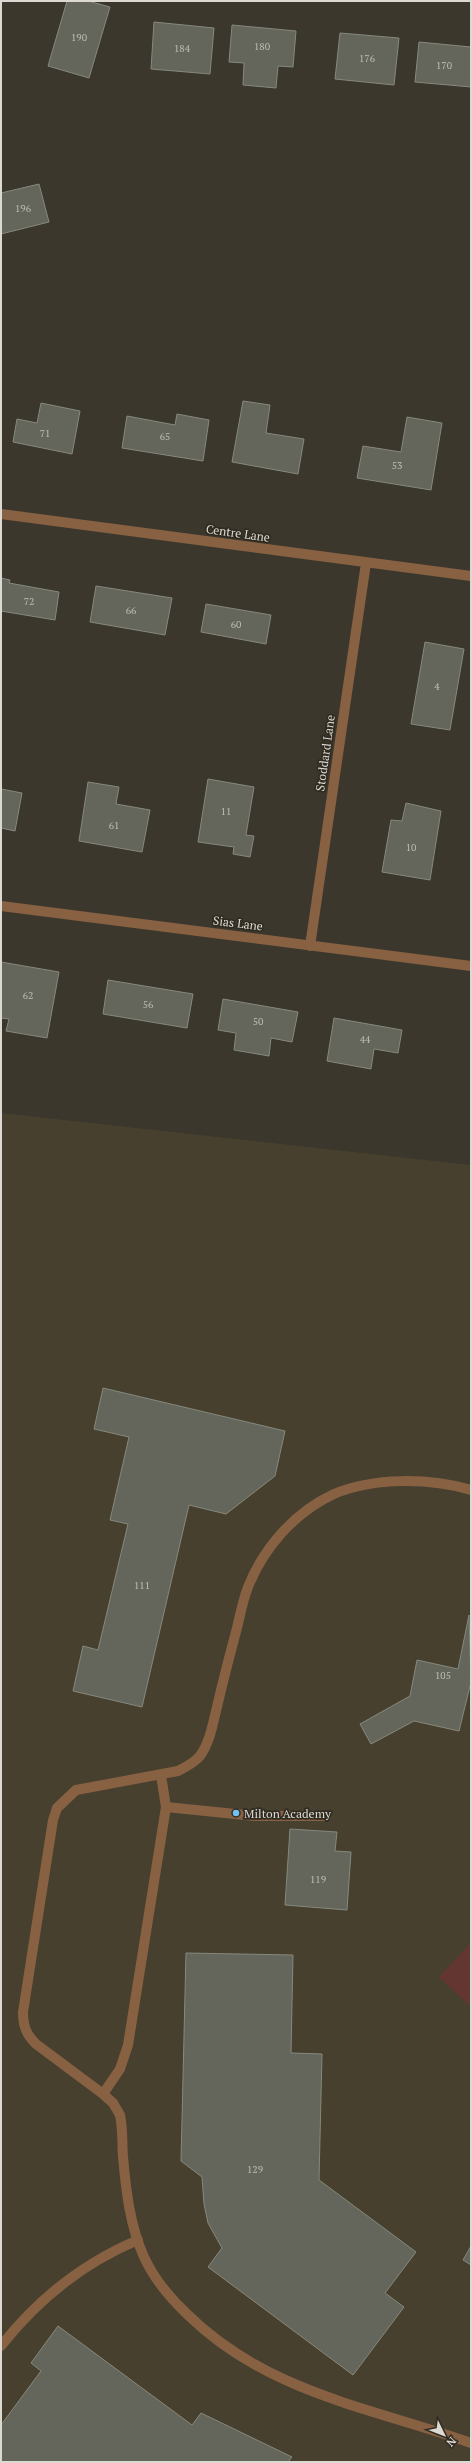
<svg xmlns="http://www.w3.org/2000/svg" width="472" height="2463" font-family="'PT Serif',serif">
	<rect width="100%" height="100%" fill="#3b372c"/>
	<path fill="#47402f" d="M 1,1113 L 471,1165 L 471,2462 L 1,2462 Z"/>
	<path fill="#643631" d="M 471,1943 L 471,2007 L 439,1977 Z"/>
	<path fill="#64665b" stroke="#86897d" d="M 67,1 L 88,1 L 110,7 L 89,78 L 48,66 Z
		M 154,22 L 214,28 L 210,74 L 151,69 Z
		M 232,25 L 296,31 L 293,67 L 278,66 L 276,88 L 243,85 L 244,63 L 229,62 Z
		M 340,33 L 399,38 L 394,85 L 335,79 Z
		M 419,42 L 471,47 L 471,87 L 415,82 Z
		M 39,184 L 49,222 L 1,234 L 1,193 Z
		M 243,401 L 270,405 L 266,433 L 304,439 L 298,474 L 232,462 Z
		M 41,403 L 80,411 L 72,454 L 13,442 L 17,419 L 37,423 Z
		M 177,414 L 209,420 L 203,461 L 122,448 L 127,416 L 175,425 Z
		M 407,417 L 442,423 L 431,490 L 357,478 L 363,446 L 401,452 Z
		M 1,578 L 10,580 L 9,583 L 59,592 L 55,620 L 1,611 Z
		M 96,586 L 172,598 L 165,635 L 90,622 Z
		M 206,604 L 271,615 L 266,644 L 201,632 Z
		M 425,642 L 464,649 L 450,730 L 411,724 Z
		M 208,779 L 254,787 L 246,835 L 254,836 L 250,857 L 233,854 L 234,847 L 198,842 Z
		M 88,782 L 119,787 L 116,804 L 150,810 L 142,852 L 79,841 Z
		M 1,789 L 22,793 L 15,831 L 1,828 Z
		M 406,803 L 441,811 L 430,880 L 382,872 L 391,820 L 402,821 Z
		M 1,962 L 59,972 L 47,1038 L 6,1031 L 9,1019 L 1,1018 Z
		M 108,980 L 193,994 L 187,1028 L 103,1014 Z
		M 223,999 L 298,1012 L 292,1042 L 271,1038 L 269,1056 L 234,1050 L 236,1033 L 218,1030 Z
		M 334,1018 L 402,1030 L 398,1053 L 374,1049 L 371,1069 L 327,1061 Z
		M 103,1388 L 285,1431 L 275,1476 L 226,1514 L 189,1505 L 142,1707 L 73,1691 L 83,1646 L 98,1650 L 128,1524 L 110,1520 L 129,1437 L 94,1429 Z
		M 469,1615 L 471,1682 L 459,1731 L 414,1721 L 371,1744 L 360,1724 L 410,1696 L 417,1660 L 458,1669 Z
		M 290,1829 L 337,1832 L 335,1851 L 351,1852 L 347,1910 L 285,1905 Z
		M 186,1953 L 293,1955 L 291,2053 L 322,2054 L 319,2180 L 416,2252 L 385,2293 L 404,2307 L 353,2375 L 208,2267 L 222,2248 L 208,2223 L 204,2204 L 202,2177 L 181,2161 Z
		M 471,2246 L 471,2265 L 463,2260 Z
		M 58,2326 L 192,2425 L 201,2413 L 292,2457 L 288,2462 L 1,2462 L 1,2425 L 41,2371 L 31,2363 Z"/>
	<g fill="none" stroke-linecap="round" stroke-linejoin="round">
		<path stroke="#886143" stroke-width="10" d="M 1,514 L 471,576
			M 1,906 L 471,966
			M 310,946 L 366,563
			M 471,1490 C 430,1478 374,1477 334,1494 C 295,1512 264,1547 248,1587 C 243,1600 240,1615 237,1628 C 230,1654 223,1681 217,1707 C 213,1723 210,1742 200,1756 C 194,1763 186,1767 178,1771 L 76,1790 L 57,1808 L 53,1820 L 23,2012 C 23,2026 26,2034 36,2044 L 103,2094 L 113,2103 L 120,2115 C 123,2129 122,2143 123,2157 C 126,2191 130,2226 144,2257 C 154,2279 170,2298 188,2315 C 268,2393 370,2407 471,2443
			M 166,1807 L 255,1816 L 326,1816
			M 103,2094 L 120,2069 L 128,2045 L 166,1807 L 161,1775
			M 1,2346 C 38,2299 83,2263 138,2240"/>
	</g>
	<circle fill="#70c1f4" stroke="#312c22" stroke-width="1.5" cx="236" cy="1813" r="4"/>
	<g text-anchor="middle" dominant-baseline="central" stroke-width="3.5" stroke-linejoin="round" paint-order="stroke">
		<g font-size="10" fill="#bebcb4">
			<text x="79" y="37">190</text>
			<text x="262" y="46">180</text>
			<text x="182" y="48">184</text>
			<text x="367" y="58">176</text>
			<text x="444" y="65">170</text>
			<text x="23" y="208">196</text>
			<text x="45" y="433">71</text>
			<text x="165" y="436">65</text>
			<text x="397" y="465">53</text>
			<text x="29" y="601">72</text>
			<text x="131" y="610">66</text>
			<text x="236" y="624">60</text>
			<text x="437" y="686">4</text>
			<text x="226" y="811">11</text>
			<text x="114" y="825">61</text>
			<text x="411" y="847">10</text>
			<text x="28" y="995">62</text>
			<text x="148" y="1004">56</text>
			<text x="258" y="1021">50</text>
			<text x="365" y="1039">44</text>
			<text x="142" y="1585">111</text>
			<text x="443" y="1675">105</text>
			<text x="318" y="1879">119</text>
			<text x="255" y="2169">129</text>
		</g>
		<g font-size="12" fill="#dcd9d2" stroke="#312c22">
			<text transform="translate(238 533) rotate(8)">Centre Lane</text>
			<text transform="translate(325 753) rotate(-82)">Stoddard Lane</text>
			<text transform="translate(238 923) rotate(7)">Sias Lane</text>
		</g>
		<g font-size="12" fill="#dcd9d2" stroke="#312c22" text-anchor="start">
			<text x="244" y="1813">Milton Academy</text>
		</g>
	</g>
	<rect width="472" height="2463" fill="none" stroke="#dcd9d2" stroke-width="4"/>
	<g transform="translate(444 2435) rotate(133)" stroke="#312c22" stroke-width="3" paint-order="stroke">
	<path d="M0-3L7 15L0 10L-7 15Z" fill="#dcd9d2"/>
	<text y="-6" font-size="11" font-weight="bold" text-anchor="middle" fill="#dcd9d2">N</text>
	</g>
</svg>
